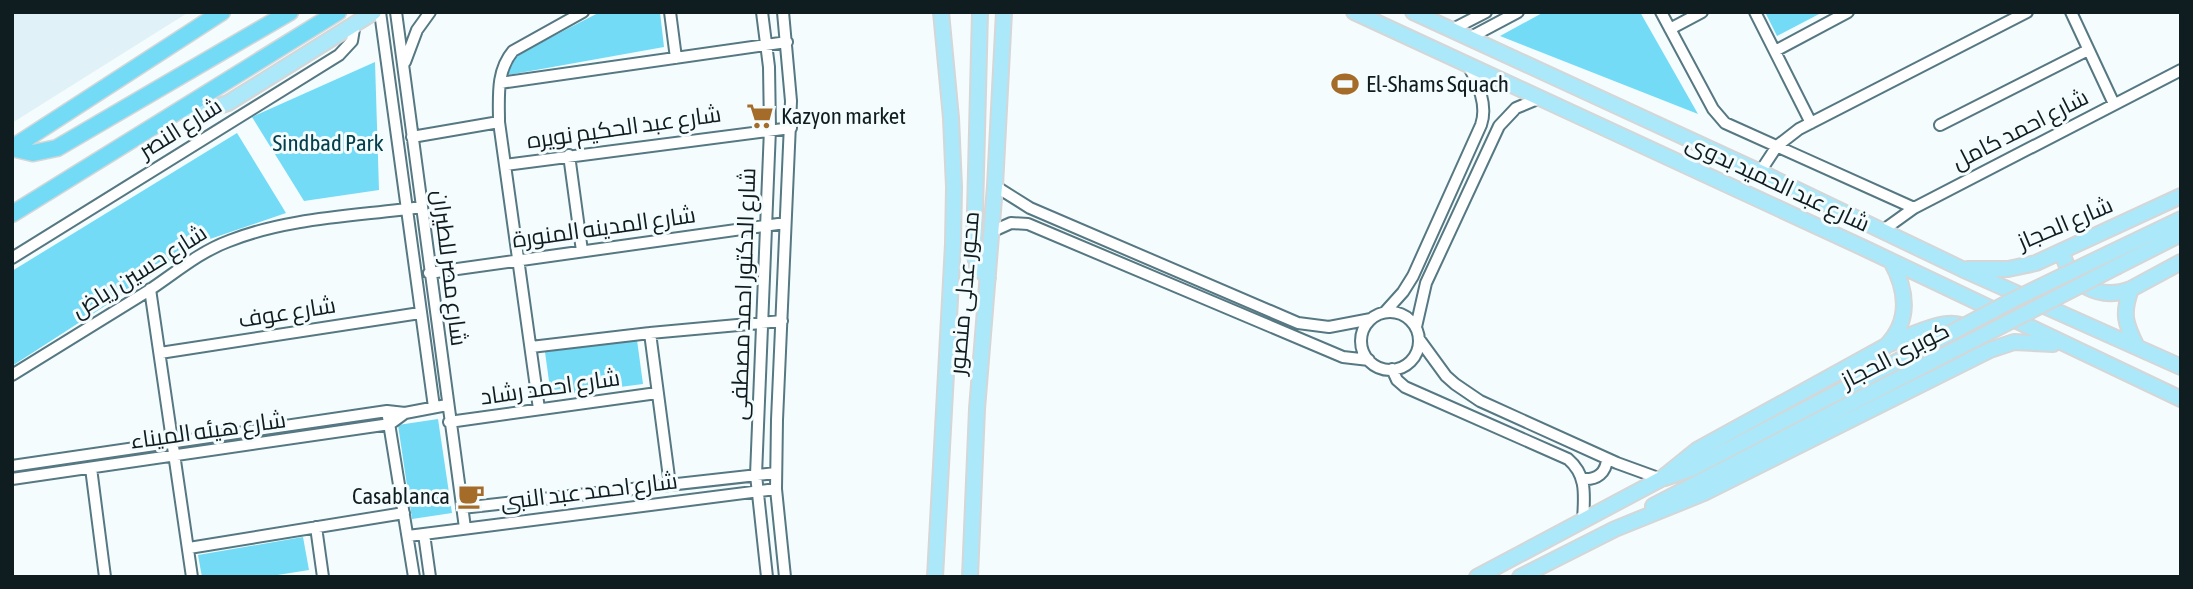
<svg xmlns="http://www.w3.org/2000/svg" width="2193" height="589" font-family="'Asap Condensed',Cairo,sans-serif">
	<rect width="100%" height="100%" fill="#f5fcfe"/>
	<path fill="#e0f2f7" d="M 12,12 L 189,12 L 12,123 Z"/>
	<path fill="#73dbf5" d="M 600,12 L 660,12 L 664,47 L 508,75 L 511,58 Z
		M 1544,12 L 1640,12 L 1698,114 L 1500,36 Z
		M 1765,12 L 1823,12 L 1777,36 Z
		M 375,62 L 379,190 L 304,201 L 252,117 Z
		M 237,133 L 286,213 L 207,240 L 12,366 L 12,271 Z
		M 637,340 L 643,384 L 551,396 L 545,352 Z
		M 438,419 L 452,513 L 412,519 L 398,425 Z
		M 303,537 L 309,570 L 265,577 L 202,577 L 198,555 Z"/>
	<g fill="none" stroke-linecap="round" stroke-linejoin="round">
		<defs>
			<path id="minor" d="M 380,12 L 434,407
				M 396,12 L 465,528
				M 670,12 L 676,58
				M 762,12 L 769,67 L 770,129 L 756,475 L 767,577
				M 783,12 L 791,101 L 777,420 L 776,489 L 785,577
				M 1661,12 L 1713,109 L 1725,123 L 1914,208
				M 1755,12 L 1811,123
				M 2071,12 L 2114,104
				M 1670,29 L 1702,12
				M 1451,30 L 1486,12
				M 1469,38 L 1518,12
				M 1775,51 L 1848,12
				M 405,62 L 417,30 L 430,12
				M 500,83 L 787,42
				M 1940,125 L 2088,50
				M 412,137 L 499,122
				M 569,155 L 582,251
				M 505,165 L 791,128
				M 1760,172 L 1777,146 L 1799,129 L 2027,12
				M 995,186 L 1030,208 L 1298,323 L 1329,327 L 1371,319
				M 1882,231 L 1914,208 L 2181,70
				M 991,232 L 1011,223 L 1028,224 L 1343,357 L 1369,360
				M 12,258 L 339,55 L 352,41 L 355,23
				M 429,273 L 785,223
				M 150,289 L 192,577
				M 1385,312 L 1403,292 L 1413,276 L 1481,125 C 1488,105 1478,84 1468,65
				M1361 341a29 29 0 1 1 58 0a29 29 0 1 1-58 0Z
				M 1416,327 L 1426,283 L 1499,126 L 1516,108 L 1540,98
				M 650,333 L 670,485
				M 1419,339 L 1446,376 L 1455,384 L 1480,401 L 1617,463 L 1661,479
				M 531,347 L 650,333 L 782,321
				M 160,353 L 420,313
				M 1392,369 L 1397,380 L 1405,387 L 1568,459 C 1588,476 1584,497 1583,521
				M 12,375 C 57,347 103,319 148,291 C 174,274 199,252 229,241 C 289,217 359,216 422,207
				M 539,409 L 499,122 C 499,97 496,71 513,51 L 583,12
				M 388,417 L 414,577
				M 449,422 L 657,393
				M 12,466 L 387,411 L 405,413 L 447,405
				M 91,468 L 105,577
				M 12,479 L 390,424 L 405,413
				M 1583,479 C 1597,480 1606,473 1607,459
				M 462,508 L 776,473
				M 316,527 L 323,577
				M 424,534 L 430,577
				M 408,536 L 776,489
				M 189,548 L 404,513"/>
			<path id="major" d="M 980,12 L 974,251 L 977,266 L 988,278
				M 1354,12 L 1866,249 L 2181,399
				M 1413,12 L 1760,172 L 1962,269 L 2181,367
				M 183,110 C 199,111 212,109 228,103 L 374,12
				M 2062,252 C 2070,285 2099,301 2131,289
				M 2110,253 L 2181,219
				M 2118,266 L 2181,234
				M 1967,269 L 2008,269 L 2036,263 L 2181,196
				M 1890,344 C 1912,335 1977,299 1972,352
				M 2137,347 C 2125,323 2122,314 2131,289 L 2181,262
				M 1665,478 L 1691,469 L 1913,353
				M 1653,506 L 1923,366
				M 935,577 L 953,244 L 954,187 L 951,118 L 941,12
				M 970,577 L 977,409 L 995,186 L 1004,12
				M 1477,577 L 1661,479 L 1697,450 L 1886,346 C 1911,321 1907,290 1891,261
				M 1520,577 L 1615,529 L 1704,493 L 1990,350 L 2014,342 L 2053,344"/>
			<path id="highway" d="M 12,148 L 33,153 L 57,148 L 290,12
				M 12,148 L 222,12
				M 12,214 L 338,12"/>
		</defs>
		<use href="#minor" stroke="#567882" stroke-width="14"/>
		<use href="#major" stroke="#d4d6d7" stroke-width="18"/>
		<use href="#highway" stroke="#d4d6d7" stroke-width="19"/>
		<use href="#minor" stroke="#fff" stroke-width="10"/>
		<use href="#major" stroke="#abe9fa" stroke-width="14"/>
		<use href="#highway" stroke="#73dbf6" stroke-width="16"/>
		<defs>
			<path id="major-bridge" d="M 1913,353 L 2013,300 L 2110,253
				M 1923,366 L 2118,266"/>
		</defs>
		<use href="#major-bridge" stroke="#d4d6d7" stroke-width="18" stroke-linecap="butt"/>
		<use href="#major-bridge" stroke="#abe9fa" stroke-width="14"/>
	</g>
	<defs>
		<symbol id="stadium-bare" viewBox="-9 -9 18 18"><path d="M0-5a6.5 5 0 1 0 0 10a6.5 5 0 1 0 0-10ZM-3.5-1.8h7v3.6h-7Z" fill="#a46b29" stroke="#f5fcfe" stroke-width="2.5" paint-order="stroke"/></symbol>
		<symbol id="supermarket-bare" viewBox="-9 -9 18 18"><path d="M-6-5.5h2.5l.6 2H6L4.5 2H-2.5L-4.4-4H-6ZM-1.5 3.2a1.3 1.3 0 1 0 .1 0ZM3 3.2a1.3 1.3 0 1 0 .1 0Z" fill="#a46b29" stroke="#f5fcfe" stroke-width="2.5" paint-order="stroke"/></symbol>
		<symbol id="cafe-bare" viewBox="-9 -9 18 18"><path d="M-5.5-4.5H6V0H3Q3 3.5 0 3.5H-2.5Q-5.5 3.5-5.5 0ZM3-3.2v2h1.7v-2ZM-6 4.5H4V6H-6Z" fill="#a46b29" stroke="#f5fcfe" stroke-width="2.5" paint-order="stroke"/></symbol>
	</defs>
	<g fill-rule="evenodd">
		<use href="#stadium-bare" x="1326" y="65" width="38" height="38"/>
		<use href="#supermarket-bare" x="741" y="97" width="38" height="38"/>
		<use href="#cafe-bare" x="452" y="477" width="38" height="38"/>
	</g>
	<g text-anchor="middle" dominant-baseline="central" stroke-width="6" stroke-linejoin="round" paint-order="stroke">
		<g font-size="23" fill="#0f1d21" stroke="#f5fcfe" text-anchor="start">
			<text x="1366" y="84">El-Shams Squach</text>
			<text x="781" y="116">Kazyon market</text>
			<text x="450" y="496" text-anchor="end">Casablanca</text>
		</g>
		<g font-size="23" fill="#0f1d21" stroke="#f5fcfe">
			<text transform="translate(624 127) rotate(-8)">شارع عبد الحكيم نويره</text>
			<text transform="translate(180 128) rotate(-32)">شارع النصر</text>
			<text transform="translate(2020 129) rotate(-27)">شارع احمد كامل</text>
			<text transform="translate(1778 183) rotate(25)">شارع عبد الحميد بدوى</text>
			<text transform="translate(2065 223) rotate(-23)">شارع الحجاز</text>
			<text transform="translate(604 227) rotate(-8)">شارع المدينه المنورة</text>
			<text transform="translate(450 268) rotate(83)">شارع مصر للطيران</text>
			<text transform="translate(139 271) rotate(-32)">شارع حسين رياض</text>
			<text transform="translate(964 293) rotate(-85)">محور عدلى منصور</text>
			<text transform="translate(743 294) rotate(-88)">شارع الدكتور احمد مصطفى</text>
			<text transform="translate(287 312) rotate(-9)">شارع عوف</text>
			<text transform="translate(1895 355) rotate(-27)">كوبرى الحجاز</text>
			<text transform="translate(550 387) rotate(-8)">شارع احمد رشاد</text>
			<text transform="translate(208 430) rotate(-8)">شارع هيئه الميناء</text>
			<text transform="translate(589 491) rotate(-7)">شارع احمد عبد النبى</text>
		</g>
		<g font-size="23" fill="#03404c" stroke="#f5fcfe">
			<text x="328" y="143">Sindbad Park</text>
		</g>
	</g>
	<rect width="2193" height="589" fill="none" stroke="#0f1d21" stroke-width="28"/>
</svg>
